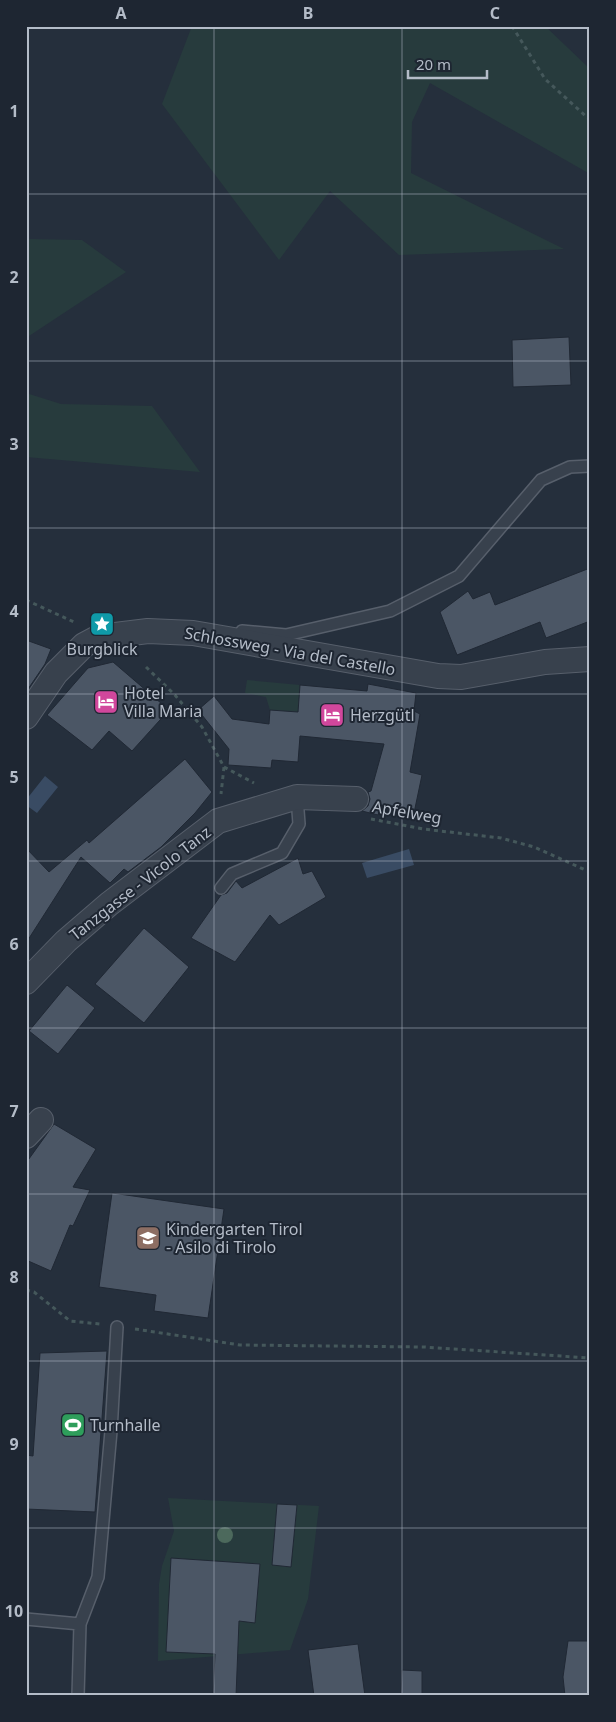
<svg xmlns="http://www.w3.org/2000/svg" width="616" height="1722" font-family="'Noto Sans',sans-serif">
	<rect width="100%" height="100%" fill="#252f3c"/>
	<path fill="#273b3d" d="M 192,26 L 545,26 L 590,69 L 590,174 L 430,83 L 412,122 L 411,173 L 564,249 L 399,255 L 330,191 L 279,260 L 162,104 Z
		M 26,239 L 82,240 L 126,272 L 29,336 L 26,334 Z
		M 26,393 L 61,404 L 152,406 L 200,472 L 26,457 Z
		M 247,680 L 300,685 L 298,712 L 270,710 L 266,697 L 245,693 Z
		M 168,1498 L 319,1506 L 308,1599 L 290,1650 L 158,1661 L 159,1584 L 162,1566 L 174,1531 Z"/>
	<path fill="#394b63" d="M 45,776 L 58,787 L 37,813 L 26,805 L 26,800 Z
		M 409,849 L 414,865 L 367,878 L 362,863 Z"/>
	<path fill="#4b5665" stroke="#202834" d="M 569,337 L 571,385 L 513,387 L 512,340 Z
		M 590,568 L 590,621 L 546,638 L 540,622 L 457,655 L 440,612 L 468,591 L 473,599 L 490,592 L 495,605 Z
		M 26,640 L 51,649 L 45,664 L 26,692 Z
		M 113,662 L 169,710 L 132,751 L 109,731 L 92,750 L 47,715 L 88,668 Z
		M 368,684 L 416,693 L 414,711 L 420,714 L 410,772 L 422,775 L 414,813 L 381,805 L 378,815 L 362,811 L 368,806 L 370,799 L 368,792 L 371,791 L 384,744 L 300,736 L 298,762 L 272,760 L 271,768 L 228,765 L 229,749 L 198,710 L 214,696 L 232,719 L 269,724 L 270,710 L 298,712 L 300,685 L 367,691 Z
		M 185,759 L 212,792 L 195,813 L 161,847 L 128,872 L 124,869 L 110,883 L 81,857 L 26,943 L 26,848 L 49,872 L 87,840 L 89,843 Z
		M 298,858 L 303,874 L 312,871 L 326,897 L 279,925 L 270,915 L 235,962 L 191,938 L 221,895 L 227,893 L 236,881 L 242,888 Z
		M 144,928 L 189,967 L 144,1023 L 95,984 Z
		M 67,985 L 95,1008 L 58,1054 L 29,1031 Z
		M 54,1124 L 96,1149 L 73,1187 L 90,1190 L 73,1226 L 70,1225 L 51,1271 L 26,1260 L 26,1163 Z
		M 112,1193 L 224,1209 L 208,1318 L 154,1311 L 156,1295 L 99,1287 Z
		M 107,1351 L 95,1512 L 26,1509 L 26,1455 L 33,1456 L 40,1353 Z
		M 277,1504 L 297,1505 L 291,1567 L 272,1565 Z
		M 171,1558 L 260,1564 L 255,1623 L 239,1621 L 236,1696 L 213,1696 L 215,1654 L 166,1652 Z
		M 568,1641 L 590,1641 L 590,1696 L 565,1696 L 563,1677 Z
		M 358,1644 L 365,1696 L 314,1696 L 308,1650 Z
		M 402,1670 L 422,1671 L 422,1696 L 401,1696 Z"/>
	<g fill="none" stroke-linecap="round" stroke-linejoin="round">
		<defs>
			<path id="lane" d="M 242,631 L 286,635 L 390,611 L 459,576 L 541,480 L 570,467 L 590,466
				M 221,888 L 232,874 L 282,853 L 299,824 L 297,797
				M 26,1619 L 80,1624
				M 78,1696 L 80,1624 L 98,1577 L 111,1431 L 117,1327"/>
			<path id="street" d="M 26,717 L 56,673 L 84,645 L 99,637 L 148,631 L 193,633 L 438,676 L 461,677 L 545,662 L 590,659
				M 26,982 L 66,941 L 109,904 L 218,821 L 297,797 L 356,799
				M 26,1136 L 41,1120"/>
		</defs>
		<use href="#lane" stroke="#575f6b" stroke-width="14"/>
		<use href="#street" stroke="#575f6b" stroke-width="26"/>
		<path stroke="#45585b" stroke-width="3" stroke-dasharray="4 4" stroke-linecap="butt" d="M 512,26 L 545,79 L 590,120
			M 26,600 L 74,622
			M 146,667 L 174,694 L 202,727 L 224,767 L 221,794
			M 224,767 L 254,783
			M 371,819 L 423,829 L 501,838 L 534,847 L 590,872
			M 26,1290 L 34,1292 L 70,1321 L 100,1324
			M 135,1329 L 240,1345 L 424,1347 L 590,1358"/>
		<use href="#lane" stroke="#38414d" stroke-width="11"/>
		<use href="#street" stroke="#38414d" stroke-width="24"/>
	</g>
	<circle fill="#4c695c" cx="225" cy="1535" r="8"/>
	<path fill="none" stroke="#b4bcc8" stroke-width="1" stroke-opacity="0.55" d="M 214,26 L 214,1696M 402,26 L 402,1696M 26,194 L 590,194M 26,361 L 590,361M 26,528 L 590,528M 26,694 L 590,694M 26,861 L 590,861M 26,1028 L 590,1028M 26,1194 L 590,1194M 26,1361 L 590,1361M 26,1528 L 590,1528"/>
	<defs>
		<symbol id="sight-square" viewBox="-11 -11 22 22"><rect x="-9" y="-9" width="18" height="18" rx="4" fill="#0f9aa8" stroke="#1e2632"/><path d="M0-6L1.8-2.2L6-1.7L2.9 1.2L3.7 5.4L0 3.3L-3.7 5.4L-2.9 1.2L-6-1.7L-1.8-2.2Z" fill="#fff"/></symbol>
		<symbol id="hotel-square" viewBox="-11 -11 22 22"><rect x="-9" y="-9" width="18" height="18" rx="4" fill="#d1479c" stroke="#1e2632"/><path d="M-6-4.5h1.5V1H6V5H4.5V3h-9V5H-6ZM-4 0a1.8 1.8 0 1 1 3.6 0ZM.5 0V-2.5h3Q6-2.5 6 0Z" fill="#fff"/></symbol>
		<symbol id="school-square" viewBox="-11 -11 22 22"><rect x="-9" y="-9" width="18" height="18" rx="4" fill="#8d6e63" stroke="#1e2632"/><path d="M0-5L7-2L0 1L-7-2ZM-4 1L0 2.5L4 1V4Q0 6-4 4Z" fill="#fff"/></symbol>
		<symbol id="stadium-square" viewBox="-11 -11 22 22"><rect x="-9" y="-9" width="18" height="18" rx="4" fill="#2e9e5b" stroke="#1e2632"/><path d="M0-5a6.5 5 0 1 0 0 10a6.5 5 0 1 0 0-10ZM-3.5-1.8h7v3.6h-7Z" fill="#fff"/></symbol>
	</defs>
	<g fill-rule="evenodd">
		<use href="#sight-square" x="88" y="610" width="28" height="28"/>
		<use href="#hotel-square" x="92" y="688" width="28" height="28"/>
		<use href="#hotel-square" x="318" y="701" width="28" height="28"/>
		<use href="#school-square" x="134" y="1224" width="28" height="28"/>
		<use href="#stadium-square" x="59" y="1411" width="28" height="28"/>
	</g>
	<g text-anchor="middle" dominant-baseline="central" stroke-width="4" stroke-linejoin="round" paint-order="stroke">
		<g font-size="16" fill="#b4bcc8" stroke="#1e2632" text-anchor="start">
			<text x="102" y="649" text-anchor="middle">Burgblick</text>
			<text x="124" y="693">Hotel<tspan x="124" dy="18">Villa Maria</tspan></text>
			<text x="350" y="715">Herzgütl</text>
			<text x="166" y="1229">Kindergarten Tirol<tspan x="166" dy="18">- Asilo di Tirolo</tspan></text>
			<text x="90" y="1425">Turnhalle</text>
		</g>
		<g font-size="16" fill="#b4bcc8" stroke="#1e2632">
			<text transform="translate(290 651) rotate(10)">Schlossweg - Via del Castello</text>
			<text transform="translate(407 812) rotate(10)">Apfelweg</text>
			<text transform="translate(140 883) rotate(-38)">Tanzgasse - Vicolo Tanz</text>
		</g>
	</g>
	<rect width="616" height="1722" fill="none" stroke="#1e2632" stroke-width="55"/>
	<path d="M408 70v8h79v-8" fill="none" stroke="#b4bcc8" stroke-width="2.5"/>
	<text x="416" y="70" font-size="15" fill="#b4bcc8" stroke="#1e2632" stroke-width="4" paint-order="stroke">20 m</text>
	<rect x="28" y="28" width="560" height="1666" fill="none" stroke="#b4bcc8" stroke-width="2"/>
	<g font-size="16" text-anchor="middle" font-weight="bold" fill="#b4bcc8">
		<text x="121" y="19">A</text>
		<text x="308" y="19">B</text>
		<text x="495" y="19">C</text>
		<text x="14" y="117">1</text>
		<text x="14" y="283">2</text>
		<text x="14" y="450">3</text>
		<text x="14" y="617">4</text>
		<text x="14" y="783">5</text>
		<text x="14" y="950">6</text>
		<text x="14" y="1117">7</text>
		<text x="14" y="1283">8</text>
		<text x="14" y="1450">9</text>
		<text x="14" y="1617">10</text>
	</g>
</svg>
